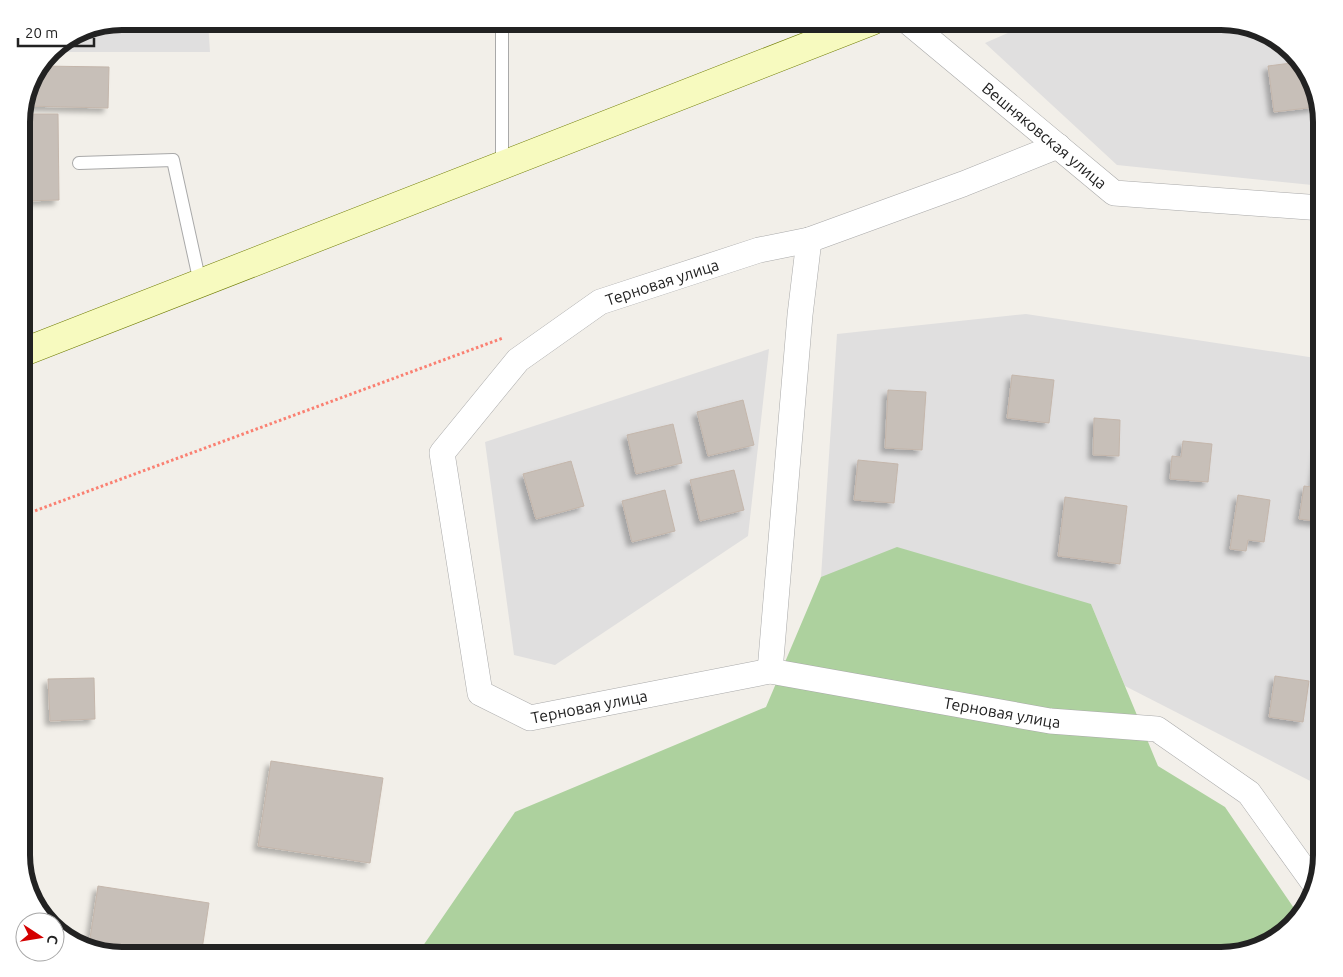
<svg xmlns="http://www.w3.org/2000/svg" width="1343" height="977" font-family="Ubuntu,sans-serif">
	<defs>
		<filter id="shadow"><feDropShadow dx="-4.5" dy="4.5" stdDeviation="2.5" flood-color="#0004"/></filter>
	</defs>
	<rect width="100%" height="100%" fill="#f2efe9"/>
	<path fill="#e0dfdf" d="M 122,21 L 208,21 L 210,52 L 51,52 L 55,46 L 84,29 Z
		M 1035,21 L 1222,21 L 1282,42 L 1311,77 L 1322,121 L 1322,186 L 1117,165 L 985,43 Z
		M 1026,314 L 1322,359 L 1322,787 L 1125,686 L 1091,604 L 821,577 L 837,334 Z
		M 769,349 L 748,536 L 555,665 L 514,655 L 485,442 Z"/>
	<path fill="#add19e" d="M 897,547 L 1091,604 L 1158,766 L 1225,807 L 1300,917 L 1266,945 L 1221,956 L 416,956 L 515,812 L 766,707 L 821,577 Z"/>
	<path fill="#c7bfb8" stroke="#c4b6ab" filter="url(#shadow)" d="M 1299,62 L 1311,77 L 1316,107 L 1274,112 L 1268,66 Z
		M 40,66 L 109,67 L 108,108 L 24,106 L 32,77 Z
		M 22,114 L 58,114 L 59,200 L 23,201 Z
		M 1012,375 L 1054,380 L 1049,423 L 1007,418 Z
		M 888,390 L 926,392 L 922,450 L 885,448 Z
		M 743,400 L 754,445 L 708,456 L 697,412 Z
		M 1094,418 L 1120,420 L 1119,456 L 1093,455 Z
		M 673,424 L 682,463 L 636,474 L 627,435 Z
		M 1183,441 L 1212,444 L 1208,482 L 1170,479 L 1172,456 L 1181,457 Z
		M 1319,448 L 1322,448 L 1322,522 L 1299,519 L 1304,486 L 1313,487 Z
		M 858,460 L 898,464 L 894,503 L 854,500 Z
		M 571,461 L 584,506 L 536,519 L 523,474 Z
		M 734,470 L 744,510 L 700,521 L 690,480 Z
		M 665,490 L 675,531 L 632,542 L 622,501 Z
		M 1238,495 L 1270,500 L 1264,542 L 1248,540 L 1246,551 L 1230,549 Z
		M 1065,497 L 1127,506 L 1120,564 L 1058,556 Z
		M 1275,676 L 1309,681 L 1303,722 L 1269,717 Z
		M 94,678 L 95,719 L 50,721 L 48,679 Z
		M 271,761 L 383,778 L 370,863 L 258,846 Z
		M 98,886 L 209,903 L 201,956 L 121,956 L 89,945 Z"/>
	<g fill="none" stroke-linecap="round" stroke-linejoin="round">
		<defs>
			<path id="lane" d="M 79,163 L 173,160 L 200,283
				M 502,166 L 502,21"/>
			<g id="street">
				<path id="s1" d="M 907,21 L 1114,193 L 1322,208"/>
				<path id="s2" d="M 809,240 L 759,250 L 600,302 L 518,360 L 442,453 L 480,693 L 530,718 L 770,671 L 1050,721 L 1157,729 L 1249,793 L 1313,882"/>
				<path d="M 770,671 L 800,315 L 809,240 L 963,184 L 1058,146"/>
			</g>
			<path id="secondary" d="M 21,353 L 872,21"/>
		</defs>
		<use href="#lane" stroke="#a9a9a9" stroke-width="14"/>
		<use href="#street" stroke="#a9a9a9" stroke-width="26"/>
		<use href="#secondary" stroke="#707d05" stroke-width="29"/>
		<path stroke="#fa8072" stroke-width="3" stroke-dasharray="2.5 2.5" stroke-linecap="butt" d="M 21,516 L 503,338"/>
		<use href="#lane" stroke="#fff" stroke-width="12"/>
		<use href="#street" stroke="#fff" stroke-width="25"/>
		<use href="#secondary" stroke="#f7fabf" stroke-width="28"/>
	</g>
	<g text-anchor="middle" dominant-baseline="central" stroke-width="4" stroke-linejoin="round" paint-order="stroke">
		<g font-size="16" fill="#222" stroke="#fff">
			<text stroke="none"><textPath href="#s1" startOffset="179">Вешняковская улица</textPath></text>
			<text transform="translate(662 282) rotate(-18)">Терновая улица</text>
			<text stroke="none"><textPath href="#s2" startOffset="798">Терновая улица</textPath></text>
			<text stroke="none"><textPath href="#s2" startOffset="1218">Терновая улица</textPath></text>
		</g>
	</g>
	<path d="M0 0H1343V977H0ZM122 30H1221A92 92 0 0 1 1313 122V855A92 92 0 0 1 1221 947H122A92 92 0 0 1 30 855V122A92 92 0 0 1 122 30Z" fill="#fff" fill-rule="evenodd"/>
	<path fill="none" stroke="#222" stroke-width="6" d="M122 30H1221A92 92 0 0 1 1313 122V855A92 92 0 0 1 1221 947H122A92 92 0 0 1 30 855V122A92 92 0 0 1 122 30Z"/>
	<g transform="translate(40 937) rotate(102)"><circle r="24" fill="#ffffff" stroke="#a7a7a7"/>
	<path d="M0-4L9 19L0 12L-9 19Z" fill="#d40000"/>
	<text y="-8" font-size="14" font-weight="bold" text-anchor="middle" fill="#222222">С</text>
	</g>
	<path d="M18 38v8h76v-8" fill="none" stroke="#222222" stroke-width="2.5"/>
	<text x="25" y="38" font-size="15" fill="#222222" stroke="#ffffff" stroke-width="4" paint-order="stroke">20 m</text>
</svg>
